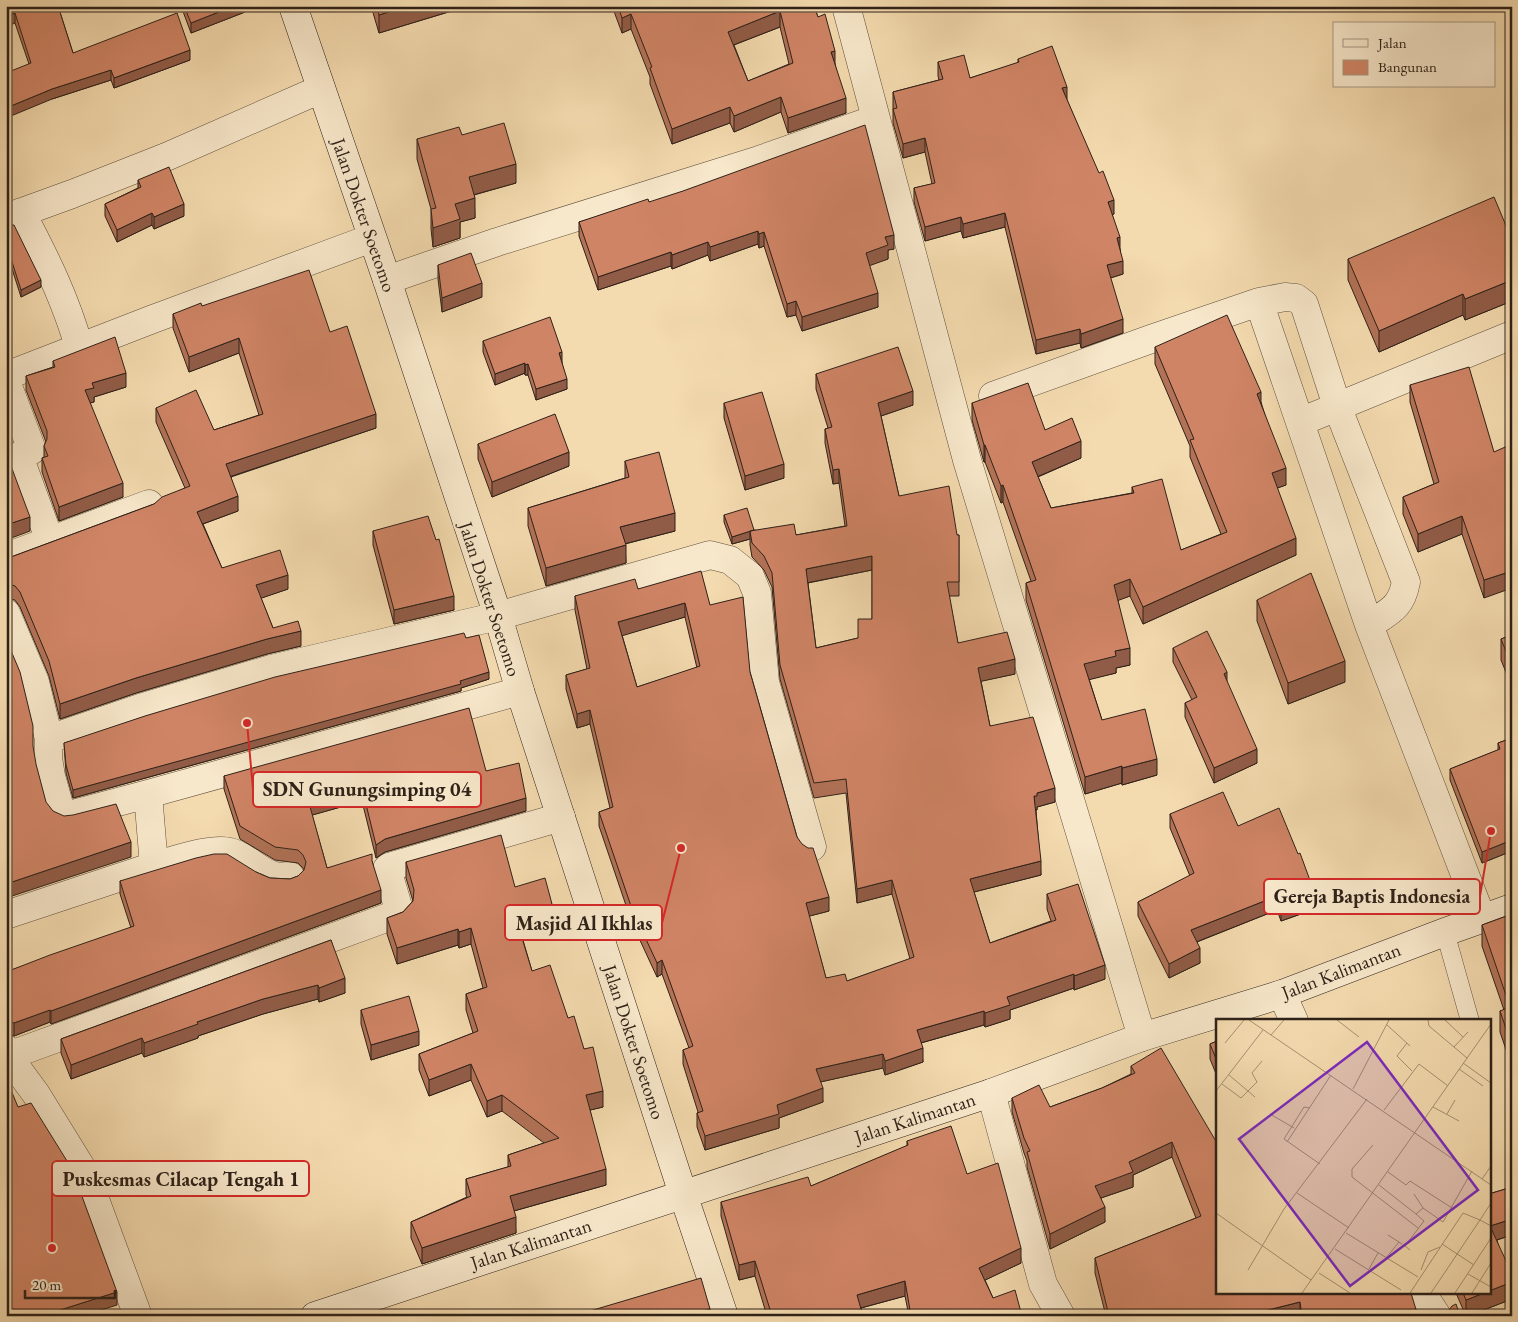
<svg xmlns="http://www.w3.org/2000/svg" width="1518" height="1322" font-family="'EB Garamond',serif">
	<rect width="100%" height="100%" fill="#f4dbaf"/>
	<filter id="stains"><feTurbulence type="fractalNoise" baseFrequency=".004" numOctaves="4"/><feColorMatrix values="0 0 0 0 .2 0 0 0 0 .09 0 0 0 0 .02 0 0 0 .5 -.17"/></filter>
	<radialGradient id="worn" r=".72"><stop offset=".6" stop-color="#630" stop-opacity="0"/><stop offset="1" stop-color="#630" stop-opacity=".3"/></radialGradient>
	<g fill="none" stroke-linecap="round" stroke-linejoin="round">
		<defs>
			<path id="lane" d="M 1445,932 L 1470,1021"/>
			<path id="street" d="M 846,6 L 967,460 L 1142,1037
				M 21,212 C 44,255 66,300 79,347
				M 6,218 L 72,194 L 166,157 L 321,89
				M 387,280 L 497,242 L 759,160 L 876,119
				M 1259,302 L 1369,625 L 1482,919
				M 6,376 L 153,319 L 372,238
				M 6,381 L 32,450 L 19,456 L 50,541
				M 993,396 L 1151,339 L 1259,302 L 1285,297 L 1296,298 L 1304,304 L 1337,406 L 1406,582 C 1401,608 1390,611 1369,625
				M 1300,422 L 1512,335
				M 6,557 L 149,504
				M 6,613 L 35,682 L 49,739 L 48,758 L 51,776 L 61,812 L 64,815 L 69,815 L 148,794
				M 49,739 L 140,708 L 271,669 L 498,616 L 710,555 L 730,560 L 750,576 L 757,593 L 765,682 L 812,847
				M 154,866 C 173,861 211,847 230,852 C 247,856 258,872 275,876 C 280,877 285,876 290,876
				M 6,915 L 154,866 L 148,794 L 520,691
				M 1282,994 L 1294,1021
				M 6,1049 L 8,1056 L 36,1094 L 86,1175 L 138,1316
				M 8,1056 L 397,914 L 399,910 L 387,869 L 389,867 L 561,817
				M 991,1093 L 1043,1284 L 1061,1316
				M 1422,1293 L 1437,1316"/>
			<path id="secondary" d="M 293,6 L 387,280 L 498,616 L 520,691 L 683,1194 L 724,1316
				M 315,1316 L 991,1093 L 1142,1037 L 1282,994 L 1445,932 L 1512,908"/>
		</defs>
		<use href="#lane" stroke="#60503e" stroke-width="19"/>
		<use href="#street" stroke="#60503e" stroke-width="29"/>
		<use href="#secondary" stroke="#2e2119" stroke-width="29"/>
		<use href="#lane" stroke="#f8e8cb" stroke-width="18"/>
		<use href="#street" stroke="#f8e8cb" stroke-width="28"/>
		<use href="#secondary" stroke="#f8e8cb" stroke-width="28"/>
	</g>
	<path fill="#b27257" stroke="#2e2119" fill-rule="evenodd" d="M 6,6 L 66,6 L 59,9 L 73,53 L 190,60 L 114,88 L 111,80 L 52,99 L 29,64 L 15,23 Z
		M 181,6 L 245,6 L 245,12 L 191,33 Z
		M 371,6 L 455,6 L 455,10 L 379,33 Z
		M 612,6 L 814,6 L 835,64 L 846,113 L 788,133 L 781,112 L 734,132 L 730,123 L 672,144 L 650,84 L 650,77 L 631,29 L 622,33 ZM 780,27 L 789,64 L 748,81 L 734,45 Z
		M 1018,59 L 1067,100 L 1114,214 L 1112,214 L 1120,250 L 1123,274 L 1110,278 L 1123,333 L 1081,348 L 1080,343 L 1036,354 L 1005,227 L 963,238 L 961,231 L 925,241 L 914,202 L 914,188 L 932,184 L 925,152 L 903,158 L 893,123 L 893,92 L 939,80 L 938,76 L 938,62 L 970,78 L 1018,63 Z
		M 462,135 L 516,183 L 474,195 L 475,218 L 460,222 L 460,238 L 433,247 L 431,229 L 431,209 L 417,159 L 417,139 Z
		M 138,180 L 184,216 L 154,229 L 152,225 L 117,242 L 105,216 L 105,204 L 138,188 Z
		M 649,202 L 894,249 L 888,250 L 888,259 L 869,265 L 878,307 L 802,331 L 796,315 L 787,317 L 764,246 L 759,248 L 758,244 L 710,261 L 708,255 L 672,269 L 671,266 L 598,290 L 579,236 L 579,222 Z
		M 6,225 L 41,287 L 21,297 L 6,250 Z
		M 1512,240 L 1512,301 L 1465,320 L 1463,315 L 1379,352 L 1348,280 L 1348,259 Z
		M 438,265 L 482,297 L 442,312 L 438,279 Z
		M 202,306 L 330,332 L 376,428 L 231,477 L 238,511 L 203,524 L 222,568 L 288,589 L 261,598 L 273,628 L 301,646 L 267,654 L 136,693 L 60,719 L 49,676 L 20,607 L 15,600 L 6,598 L 6,557 L 11,557 L 154,504 L 185,488 L 156,422 L 156,408 L 214,430 L 259,415 L 239,353 L 189,372 L 173,328 L 173,314 Z
		M 483,341 L 562,363 L 567,389 L 536,400 L 528,375 L 525,375 L 525,373 L 495,385 L 483,352 Z
		M 1155,347 L 1261,402 L 1286,485 L 1277,488 L 1296,555 L 1143,624 L 1130,596 L 1118,600 L 1130,665 L 1116,668 L 1116,673 L 1089,679 L 1102,720 L 1157,775 L 1122,785 L 1122,783 L 1085,794 L 1026,600 L 1026,583 L 1031,581 L 1003,502 L 1001,503 L 985,462 L 984,462 L 972,420 L 972,403 L 1045,430 L 1081,458 L 1038,477 L 1051,508 L 1132,493 L 1132,487 L 1181,550 L 1221,534 L 1190,457 L 1190,446 L 1155,364 Z
		M 53,361 L 126,387 L 94,397 L 94,402 L 90,403 L 123,497 L 59,521 L 42,472 L 42,458 L 44,457 L 44,446 L 46,442 L 26,390 L 26,376 L 53,367 Z
		M 816,374 L 913,405 L 881,416 L 899,496 L 957,535 L 959,535 L 959,596 L 949,596 L 958,643 L 1015,674 L 981,681 L 990,726 L 1055,802 L 1037,807 L 1037,810 L 1036,810 L 1041,875 L 974,892 L 990,943 L 1051,921 L 1047,909 L 1047,894 L 1105,979 L 1074,990 L 1074,988 L 1010,1010 L 1010,1019 L 985,1027 L 984,1025 L 921,1043 L 923,1062 L 885,1075 L 883,1068 L 820,1082 L 823,1102 L 779,1118 L 779,1128 L 705,1150 L 697,1127 L 697,1113 L 698,1112 L 683,1064 L 683,1050 L 689,1048 L 662,974 L 657,977 L 632,923 L 599,826 L 599,812 L 610,808 L 590,724 L 577,728 L 566,689 L 566,675 L 587,669 L 575,610 L 575,596 L 638,589 L 710,605 L 750,672 L 797,837 L 829,911 L 809,916 L 826,978 L 847,981 L 910,959 L 892,894 L 857,903 L 846,793 L 814,798 L 780,679 L 772,587 L 764,570 L 752,557 L 750,545 L 750,539 L 732,544 L 724,522 L 724,515 L 754,530 L 796,535 L 845,526 L 839,483 L 833,484 L 825,443 L 825,429 L 828,428 L 816,389 ZM 872,570 L 872,619 L 858,638 L 816,648 L 808,583 ZM 685,617 L 697,668 L 637,687 L 622,635 Z
		M 1410,385 L 1494,452 L 1484,598 L 1462,534 L 1418,552 L 1403,514 L 1403,497 L 1434,484 L 1410,402 Z
		M 724,403 L 784,478 L 745,490 L 724,418 Z
		M 478,444 L 569,466 L 492,497 L 478,459 Z
		M 625,461 L 675,531 L 625,544 L 626,563 L 546,586 L 528,526 L 528,508 L 625,478 Z
		M 373,531 L 436,540 L 454,610 L 394,624 L 373,545 Z
		M 1257,600 L 1345,682 L 1288,704 L 1257,621 Z
		M 1512,635 L 1512,687 L 1501,660 L 1501,639 Z
		M 466,638 L 489,679 L 461,688 L 461,691 L 73,798 L 66,773 L 64,743 Z
		M 1173,648 L 1257,763 L 1214,783 L 1185,717 L 1185,703 L 1192,700 L 1173,662 Z
		M 1512,738 L 1512,861 L 1510,862 L 1507,853 L 1482,863 L 1450,780 L 1450,769 L 1498,750 L 1498,743 Z
		M 486,771 L 526,811 L 385,852 L 376,858 L 362,801 L 312,815 L 327,868 L 372,861 L 381,903 L 51,1024 L 50,1022 L 14,1036 L 9,1034 L 6,1034 L 6,972 L 131,928 L 120,894 L 120,881 L 256,872 L 270,878 L 290,879 L 298,876 L 304,870 L 303,868 L 298,863 L 275,860 L 240,839 L 224,789 L 224,776 Z
		M 1170,814 L 1238,826 L 1315,909 L 1281,921 L 1277,910 L 1197,942 L 1200,963 L 1169,978 L 1138,916 L 1138,902 L 1190,876 L 1170,828 Z
		M 406,862 L 515,887 L 552,920 L 520,930 L 532,971 L 568,1018 L 584,1049 L 603,1107 L 590,1110 L 606,1185 L 514,1211 L 516,1233 L 422,1264 L 411,1238 L 411,1222 L 467,1197 L 466,1195 L 466,1179 L 508,1167 L 508,1155 L 544,1143 L 502,1111 L 487,1117 L 471,1080 L 429,1096 L 419,1070 L 419,1054 L 473,1033 L 466,1010 L 466,994 L 483,988 L 471,944 L 459,948 L 458,945 L 397,964 L 387,934 L 387,918 L 403,912 L 413,901 L 406,878 Z
		M 1512,914 L 1512,1067 L 1500,1032 L 1500,1011 L 1504,1010 L 1482,946 L 1482,925 Z
		M 331,940 L 345,993 L 319,1002 L 318,999 L 263,1014 L 198,1036 L 198,1038 L 144,1057 L 142,1053 L 71,1079 L 61,1053 L 61,1039 Z
		M 361,1010 L 419,1045 L 371,1060 L 361,1024 Z
		M 1217,1041 L 1217,1076 L 1210,1059 L 1210,1044 Z
		M 1131,1066 L 1217,1143 L 1217,1293 L 1418,1316 L 1106,1316 L 1095,1273 L 1095,1258 L 1196,1218 L 1172,1157 L 1133,1175 L 1133,1187 L 1101,1198 L 1105,1222 L 1050,1249 L 1027,1167 L 1027,1161 L 1024,1153 L 1012,1112 L 1012,1098 L 1050,1107 L 1102,1088 L 1131,1074 Z
		M 907,1141 L 967,1174 L 1021,1263 L 985,1280 L 993,1298 L 1022,1316 L 909,1316 L 905,1296 L 861,1308 L 863,1316 L 767,1316 L 755,1276 L 739,1280 L 721,1216 L 721,1202 L 811,1186 L 907,1146 Z
		M 1512,1187 L 1512,1235 L 1497,1240 L 1512,1299 L 1468,1316 L 1466,1316 L 1456,1293 L 1489,1293 L 1489,1194 Z"/>
	<path fill="#915c47" stroke="#2e2119" d="M 56,6 L 66,6 L 56,10 Z
		M 234,6 L 245,6 L 245,12 L 191,33 L 191,23 Z
		M 407,6 L 455,6 L 455,10 L 379,33 L 379,15 Z
		M 780,11 L 780,27 L 728,47 L 728,32 Z
		M 15,13 L 15,23 L 6,27 L 6,17 Z
		M 631,14 L 631,29 L 622,33 L 622,18 Z
		M 190,50 L 190,60 L 114,88 L 114,78 Z
		M 835,51 L 835,67 L 831,52 Z
		M 111,70 L 111,80 L 52,99 L 6,118 L 6,108 L 52,89 Z
		M 1067,87 L 1067,101 L 1062,88 Z
		M 781,97 L 781,112 L 734,132 L 734,116 Z
		M 846,98 L 846,113 L 788,133 L 788,118 Z
		M 730,107 L 730,123 L 672,144 L 672,129 Z
		M 925,138 L 925,152 L 903,158 L 903,144 Z
		M 516,164 L 516,183 L 469,196 L 469,177 Z
		M 475,198 L 475,218 L 460,222 L 460,238 L 433,247 L 433,228 L 455,204 Z
		M 1114,200 L 1114,214 L 1108,216 L 1108,202 Z
		M 184,204 L 184,216 L 154,229 L 154,217 Z
		M 152,213 L 152,225 L 117,242 L 117,230 Z
		M 1005,213 L 1005,227 L 963,238 L 963,224 Z
		M 961,217 L 961,231 L 925,241 L 925,227 Z
		M 758,231 L 758,244 L 710,261 L 710,247 Z
		M 764,232 L 764,246 L 759,248 L 759,234 Z
		M 894,235 L 894,249 L 888,250 L 888,259 L 866,267 L 866,253 L 885,237 Z
		M 1120,237 L 1120,251 L 1117,238 Z
		M 708,242 L 708,255 L 672,269 L 672,255 Z
		M 671,252 L 671,266 L 598,290 L 598,277 Z
		M 1123,261 L 1123,274 L 1107,279 L 1107,265 Z
		M 41,280 L 41,287 L 21,297 L 21,290 Z
		M 1512,280 L 1512,301 L 1465,320 L 1465,299 Z
		M 482,283 L 482,297 L 442,312 L 442,298 Z
		M 878,293 L 878,307 L 802,331 L 802,317 Z
		M 1463,294 L 1463,315 L 1379,352 L 1379,331 Z
		M 796,301 L 796,315 L 787,317 L 787,304 Z
		M 1123,319 L 1123,333 L 1081,348 L 1081,334 Z
		M 9,324 L 9,338 L 6,339 L 6,325 Z
		M 1080,329 L 1080,343 L 1036,354 L 1036,340 Z
		M 239,338 L 239,353 L 189,372 L 189,357 Z
		M 562,352 L 562,363 L 559,353 Z
		M 525,363 L 525,373 L 495,385 L 495,374 Z
		M 528,364 L 528,375 L 525,375 L 525,365 Z
		M 126,373 L 126,387 L 94,397 L 94,402 L 85,404 L 85,390 L 92,383 Z
		M 567,379 L 567,389 L 536,400 L 536,389 Z
		M 913,391 L 913,405 L 878,417 L 878,403 Z
		M 1261,392 L 1261,409 L 1257,394 Z
		M 376,414 L 376,428 L 226,478 L 226,464 Z
		M 1081,441 L 1081,458 L 1032,479 L 1032,462 Z
		M 984,445 L 985,445 L 985,462 L 984,462 Z
		M 569,452 L 569,466 L 492,497 L 492,482 Z
		M 784,464 L 784,478 L 745,490 L 745,476 Z
		M 1286,468 L 1286,485 L 1272,490 L 1272,473 Z
		M 839,469 L 839,483 L 833,484 L 833,470 Z
		M 123,483 L 123,497 L 59,521 L 59,507 Z
		M 1003,485 L 1003,502 L 1001,503 L 1001,486 Z
		M 238,496 L 238,511 L 197,526 L 197,512 Z
		M 675,513 L 675,531 L 620,545 L 620,527 Z
		M 1462,516 L 1462,534 L 1418,552 L 1418,534 Z
		M 30,517 L 30,531 L 6,540 L 6,525 Z
		M 750,531 L 750,539 L 732,544 L 732,537 Z
		M 1296,538 L 1296,555 L 1143,624 L 1143,607 Z
		M 626,545 L 626,563 L 546,586 L 546,568 Z
		M 872,556 L 872,570 L 806,583 L 806,569 Z
		M 1512,571 L 1512,588 L 1484,598 L 1484,580 Z
		M 288,575 L 288,589 L 256,600 L 256,585 Z
		M 1130,579 L 1130,596 L 1114,602 L 1114,585 Z
		M 454,596 L 454,610 L 394,624 L 394,610 Z
		M 685,603 L 685,617 L 618,637 L 618,622 Z
		M 301,631 L 301,646 L 267,654 L 136,693 L 60,719 L 60,704 L 136,678 L 267,639 Z
		M 1130,648 L 1130,665 L 1116,668 L 1116,673 L 1084,681 L 1084,664 L 1115,651 Z
		M 1015,659 L 1015,674 L 978,682 L 978,668 Z
		M 1345,661 L 1345,682 L 1288,704 L 1288,683 Z
		M 489,672 L 489,679 L 461,688 L 461,691 L 73,798 L 73,790 Z
		M 1227,672 L 1227,687 L 1224,674 Z
		M 590,710 L 590,724 L 577,728 L 577,714 Z
		M 1257,749 L 1257,763 L 1214,783 L 1214,768 Z
		M 1157,759 L 1157,775 L 1122,785 L 1122,768 Z
		M 1122,766 L 1122,783 L 1085,794 L 1085,777 Z
		M 362,788 L 362,801 L 309,816 L 309,803 Z
		M 1055,788 L 1055,802 L 1037,807 L 1037,810 L 1034,810 L 1034,796 L 1037,793 Z
		M 526,798 L 526,811 L 385,852 L 376,858 L 376,845 L 385,839 Z
		M 131,842 L 131,857 L 6,898 L 6,884 Z
		M 1507,842 L 1507,853 L 1482,863 L 1482,852 Z
		M 1510,850 L 1512,850 L 1512,861 L 1510,862 Z
		M 1041,861 L 1041,875 L 970,893 L 970,879 Z
		M 892,880 L 892,894 L 857,903 L 857,889 Z
		M 381,890 L 381,903 L 51,1024 L 51,1011 Z
		M 1315,894 L 1315,909 L 1281,921 L 1281,907 Z
		M 1277,896 L 1277,910 L 1191,944 L 1191,930 Z
		M 829,897 L 829,911 L 806,917 L 806,903 Z
		M 552,904 L 552,920 L 515,931 L 515,915 Z
		M 471,928 L 471,944 L 459,948 L 459,932 Z
		M 458,929 L 458,945 L 397,964 L 397,948 Z
		M 1200,948 L 1200,963 L 1169,978 L 1169,964 Z
		M 662,960 L 662,974 L 657,977 L 657,963 Z
		M 1105,965 L 1105,979 L 1074,990 L 1074,976 Z
		M 1074,974 L 1074,988 L 1010,1010 L 1010,1019 L 985,1027 L 985,1013 L 1007,997 Z
		M 345,978 L 345,993 L 319,1002 L 319,988 Z
		M 318,985 L 318,999 L 263,1014 L 198,1036 L 198,1038 L 144,1057 L 144,1043 L 197,1022 L 263,999 Z
		M 50,1010 L 50,1022 L 14,1036 L 14,1023 Z
		M 984,1011 L 984,1025 L 917,1044 L 917,1030 Z
		M 419,1031 L 419,1045 L 371,1060 L 371,1045 Z
		M 142,1038 L 142,1053 L 71,1079 L 71,1065 Z
		M 923,1048 L 923,1062 L 885,1075 L 885,1061 Z
		M 883,1054 L 883,1068 L 816,1083 L 816,1069 Z
		M 471,1064 L 471,1080 L 429,1096 L 429,1080 Z
		M 823,1088 L 823,1102 L 779,1118 L 779,1128 L 705,1150 L 705,1136 L 777,1105 Z
		M 603,1091 L 603,1107 L 586,1111 L 586,1095 Z
		M 502,1095 L 502,1111 L 487,1117 L 487,1101 Z
		M 1172,1142 L 1172,1157 L 1133,1175 L 1133,1187 L 1095,1200 L 1095,1186 L 1129,1162 Z
		M 606,1169 L 606,1185 L 510,1212 L 510,1196 Z
		M 1105,1207 L 1105,1222 L 1050,1249 L 1050,1234 Z
		M 516,1217 L 516,1233 L 422,1264 L 422,1248 Z
		M 1512,1219 L 1512,1235 L 1490,1242 L 1490,1226 Z
		M 1021,1248 L 1021,1263 L 979,1283 L 979,1268 Z
		M 755,1261 L 755,1276 L 739,1280 L 739,1265 Z
		M 905,1281 L 905,1296 L 857,1309 L 857,1295 Z
		M 1512,1282 L 1512,1299 L 1468,1316 L 1466,1316 L 1466,1300 L 1484,1293 L 1489,1293 L 1489,1291 Z
		M 117,1292 L 117,1305 L 82,1316 L 41,1316 Z
		M 1300,1302 L 1300,1316 L 1244,1316 Z
		M 710,1309 L 710,1316 L 699,1316 L 699,1312 Z"/>
	<path fill="#cf8465" stroke="#2e2119" fill-rule="evenodd" d="M 6,6 L 58,6 L 73,53 L 177,13 L 190,50 L 114,78 L 111,70 L 52,89 L 6,108 L 6,73 L 31,63 L 15,13 L 6,17 Z
		M 184,6 L 234,6 L 191,23 Z
		M 377,6 L 407,6 L 379,15 Z
		M 618,6 L 814,6 L 818,17 L 825,14 L 835,51 L 831,52 L 846,98 L 788,118 L 781,97 L 734,116 L 730,107 L 672,129 L 650,68 L 652,67 L 631,14 L 622,18 ZM 780,11 L 793,63 L 748,81 L 728,32 Z
		M 1052,46 L 1067,87 L 1062,88 L 1099,173 L 1103,171 L 1114,200 L 1108,202 L 1120,237 L 1117,238 L 1123,261 L 1107,265 L 1123,319 L 1081,334 L 1080,329 L 1036,340 L 1005,213 L 963,224 L 961,217 L 925,227 L 914,188 L 935,183 L 925,138 L 903,144 L 893,109 L 897,108 L 893,92 L 943,79 L 938,62 L 964,55 L 970,78 L 1019,62 L 1018,59 Z
		M 504,123 L 516,164 L 469,177 L 475,198 L 455,204 L 460,219 L 433,228 L 431,209 L 436,208 L 417,139 L 459,127 L 462,135 Z
		M 865,125 L 894,235 L 885,237 L 888,245 L 866,253 L 878,293 L 802,317 L 796,301 L 787,304 L 764,232 L 759,234 L 758,231 L 710,247 L 708,242 L 672,255 L 671,252 L 598,277 L 579,222 L 648,199 L 649,202 L 683,191 Z
		M 169,167 L 184,204 L 154,217 L 152,213 L 117,230 L 105,204 L 141,187 L 138,180 Z
		M 1494,197 L 1512,240 L 1512,280 L 1465,299 L 1463,294 L 1379,331 L 1348,259 Z
		M 6,225 L 14,225 L 41,280 L 21,290 L 6,243 Z
		M 471,253 L 482,283 L 442,298 L 438,265 Z
		M 309,270 L 330,332 L 347,326 L 376,414 L 226,464 L 238,496 L 197,512 L 222,568 L 280,550 L 288,575 L 256,585 L 273,628 L 298,621 L 301,631 L 267,639 L 136,678 L 60,704 L 49,661 L 20,592 L 15,586 L 6,583 L 6,557 L 11,557 L 154,504 L 162,497 L 190,486 L 156,408 L 196,390 L 214,430 L 263,414 L 239,338 L 189,357 L 173,314 L 201,303 L 202,306 Z
		M 1227,315 L 1261,392 L 1257,394 L 1286,468 L 1272,473 L 1296,538 L 1143,607 L 1130,579 L 1114,585 L 1130,648 L 1115,651 L 1116,656 L 1084,664 L 1102,720 L 1145,709 L 1157,759 L 1122,768 L 1122,766 L 1085,777 L 1026,583 L 1036,580 L 1003,485 L 1001,486 L 985,445 L 984,445 L 972,403 L 1028,383 L 1045,430 L 1072,418 L 1081,441 L 1032,462 L 1051,508 L 1134,493 L 1132,487 L 1162,479 L 1181,550 L 1227,532 L 1190,440 L 1194,439 L 1155,347 Z
		M 550,317 L 562,352 L 559,353 L 567,379 L 536,389 L 528,364 L 525,365 L 525,363 L 495,374 L 483,341 Z
		M 6,318 L 9,324 L 6,325 Z
		M 115,337 L 126,373 L 92,383 L 94,388 L 85,390 L 123,483 L 59,507 L 42,458 L 48,456 L 44,446 L 47,439 L 47,431 L 26,376 L 55,367 L 53,361 Z
		M 898,347 L 913,391 L 878,403 L 899,496 L 949,486 L 957,535 L 959,535 L 959,582 L 947,582 L 958,643 L 1007,632 L 1015,659 L 978,668 L 990,726 L 1033,717 L 1055,788 L 1037,793 L 1037,796 L 1034,796 L 1041,861 L 970,879 L 990,943 L 1056,920 L 1047,894 L 1078,884 L 1105,965 L 1074,976 L 1074,974 L 1007,997 L 1010,1005 L 985,1013 L 984,1011 L 917,1030 L 923,1048 L 885,1061 L 883,1054 L 816,1069 L 823,1088 L 777,1105 L 779,1114 L 705,1136 L 697,1113 L 703,1111 L 683,1050 L 693,1046 L 662,960 L 657,963 L 632,909 L 599,812 L 613,807 L 590,710 L 577,714 L 566,675 L 590,668 L 575,596 L 635,579 L 638,589 L 701,571 L 710,605 L 743,597 L 750,672 L 797,837 L 802,844 L 808,848 L 813,848 L 829,897 L 806,903 L 826,978 L 845,974 L 847,981 L 914,957 L 892,880 L 857,889 L 846,779 L 814,783 L 780,665 L 772,573 L 764,556 L 752,543 L 750,531 L 794,524 L 796,535 L 847,526 L 839,469 L 833,470 L 825,429 L 832,427 L 816,374 ZM 872,556 L 872,619 L 858,619 L 858,638 L 816,648 L 806,569 ZM 685,603 L 700,666 L 637,687 L 618,622 Z
		M 1469,367 L 1494,452 L 1512,444 L 1512,571 L 1484,580 L 1462,516 L 1418,534 L 1403,497 L 1439,482 L 1410,385 Z
		M 762,392 L 784,464 L 745,476 L 724,403 Z
		M 555,414 L 569,452 L 492,482 L 478,444 Z
		M 659,452 L 675,513 L 620,527 L 626,545 L 546,568 L 528,508 L 629,477 L 625,461 Z
		M 11,466 L 30,517 L 6,525 L 6,468 Z
		M 747,508 L 754,530 L 732,537 L 724,515 Z
		M 428,516 L 436,540 L 439,539 L 454,596 L 394,610 L 373,531 Z
		M 1311,573 L 1345,661 L 1288,683 L 1257,600 Z
		M 1207,631 L 1227,672 L 1224,674 L 1257,749 L 1214,768 L 1185,703 L 1197,697 L 1173,648 Z
		M 464,633 L 466,638 L 479,635 L 489,672 L 460,681 L 461,684 L 73,790 L 66,765 L 64,743 L 145,716 L 275,677 Z
		M 1512,635 L 1512,666 L 1501,639 Z
		M 6,639 L 20,672 L 33,726 L 33,746 L 36,764 L 46,802 L 53,811 L 64,816 L 73,815 L 116,804 L 131,842 L 6,884 Z
		M 469,708 L 486,771 L 519,763 L 526,798 L 385,839 L 376,845 L 362,788 L 309,803 L 327,868 L 372,854 L 372,861 L 381,890 L 51,1011 L 50,1010 L 14,1023 L 9,1021 L 6,1021 L 6,972 L 50,955 L 134,926 L 120,881 L 196,858 L 214,854 L 227,854 L 256,872 L 270,878 L 290,879 L 298,876 L 304,870 L 306,862 L 303,855 L 298,850 L 275,847 L 240,826 L 224,776 Z
		M 1512,738 L 1512,850 L 1510,850 L 1507,842 L 1482,852 L 1450,769 L 1500,749 L 1498,743 Z
		M 1223,792 L 1238,826 L 1279,808 L 1298,854 L 1300,853 L 1315,894 L 1281,907 L 1277,896 L 1191,930 L 1200,948 L 1169,964 L 1138,902 L 1194,873 L 1170,814 Z
		M 501,835 L 515,887 L 545,878 L 552,904 L 515,915 L 532,971 L 550,965 L 568,1018 L 574,1016 L 584,1049 L 593,1047 L 603,1091 L 586,1095 L 606,1169 L 510,1196 L 516,1217 L 422,1248 L 411,1222 L 471,1196 L 466,1179 L 511,1166 L 508,1155 L 559,1138 L 502,1095 L 487,1101 L 471,1064 L 429,1080 L 419,1054 L 478,1031 L 466,994 L 487,987 L 471,928 L 459,932 L 458,929 L 397,948 L 387,918 L 403,912 L 413,901 L 414,890 L 406,862 Z
		M 1512,914 L 1512,1046 L 1500,1011 L 1510,1007 L 1482,925 Z
		M 331,940 L 345,978 L 319,988 L 318,985 L 263,999 L 197,1022 L 198,1024 L 144,1043 L 142,1038 L 71,1065 L 61,1039 Z
		M 409,996 L 419,1031 L 371,1045 L 361,1010 Z
		M 1217,1041 L 1217,1061 L 1210,1044 Z
		M 1161,1048 L 1217,1143 L 1217,1293 L 1411,1293 L 1418,1316 L 1302,1316 L 1300,1302 L 1244,1316 L 1109,1316 L 1095,1258 L 1201,1216 L 1172,1142 L 1129,1162 L 1133,1172 L 1095,1186 L 1105,1207 L 1050,1234 L 1027,1152 L 1030,1151 L 1024,1138 L 1012,1098 L 1039,1085 L 1050,1107 L 1102,1088 L 1135,1073 L 1131,1066 Z
		M 6,1078 L 18,1107 L 31,1103 L 72,1169 L 117,1292 L 41,1316 L 6,1316 Z
		M 951,1126 L 967,1174 L 998,1163 L 1021,1248 L 979,1268 L 993,1298 L 1015,1290 L 1022,1316 L 994,1316 L 993,1310 L 964,1316 L 911,1316 L 905,1281 L 857,1295 L 863,1316 L 772,1316 L 755,1261 L 739,1265 L 721,1202 L 808,1177 L 811,1186 L 908,1145 L 907,1141 Z
		M 1512,1187 L 1512,1219 L 1490,1226 L 1512,1274 L 1512,1282 L 1489,1291 L 1489,1194 Z
		M 701,1278 L 710,1309 L 699,1312 L 701,1316 L 573,1316 Z
		M 1463,1293 L 1484,1293 L 1466,1300 Z
		M 1456,1304 L 1460,1316 L 1441,1316 L 1446,1314 L 1452,1306 Z
		M 1428,1313 L 1435,1316 L 1421,1316 Z"/>
	<g text-anchor="middle" dominant-baseline="central" stroke-width="4" stroke-linejoin="round" paint-order="stroke">
		<g font-size="19" fill="#2e2119" stroke="#f8e8cb">
			<text transform="translate(364 215) rotate(71)">Jalan Dokter Soetomo</text>
			<text transform="translate(490 599) rotate(72)">Jalan Dokter Soetomo</text>
			<text transform="translate(1341 971) rotate(-21)">Jalan Kalimantan</text>
			<text transform="translate(634 1042) rotate(72)">Jalan Dokter Soetomo</text>
			<text transform="translate(915 1118) rotate(-18)">Jalan Kalimantan</text>
			<text transform="translate(531 1244) rotate(-18)">Jalan Kalimantan</text>
		</g>
	</g>
	<g transform="translate(1216 1019)">
		<rect width="275" height="275" fill="#f4dbaf"/>
		<path fill="none" stroke="#a59173" stroke-width="1" d="M 33,1 L 275,166M 121,1 L 143,18M 212,1 L 213,7 L 251,39M 229,1 L 247,18M 170,5 L 194,27M 55,16 L 68,1M 9,24 L 28,1M 191,24 L 181,37 L 196,52M 238,28 L 252,13M 247,44 L 275,64M 243,50 L 267,67M 13,56 L 39,78M 6,65 L 25,79 L 41,63 L 36,54 L 46,42M 137,70 L 173,1M 0,72 L 47,11M 217,88 L 243,102M 94,89 L 88,88 L 68,120 L 104,145M 168,91 L 203,45 L 232,67M 54,95 L 78,109M 231,95 L 239,81M 71,123 L 115,56M 157,126 L 136,150 L 136,158 L 202,209M 172,153 L 190,166 L 194,162 L 236,189M 266,160 L 275,147M 163,166 L 200,195 L 207,189 L 227,203 L 256,152M 81,174 L 133,209M 198,175 L 207,189M 0,194 L 95,261M 130,214 L 202,258M 172,216 L 186,225M 226,225 L 258,246M 119,230 L 185,271M 194,231 L 189,227 L 208,202 L 200,195M 170,239 L 183,223M 153,250 L 162,234M 32,251 L 68,190 L 151,80M 205,251 L 212,233 L 224,228M 103,254 L 134,274M 252,255 L 275,268M 86,274 L 275,5M 194,274 L 247,194 L 264,201 L 275,184M 215,274 L 264,201 L 275,207M 239,274 L 275,219M 256,274 L 275,244"/>
		<path fill="#7b2cbf" fill-opacity="0.15" stroke="#7b2cbf" stroke-width="2.5" d="M 151,23 L 262,171 L 134,267 L 23,120 Z"/>
		<rect width="275" height="275" fill="none" stroke="#2e2119" stroke-width="2.5"/>
	</g>
	<path fill="none" stroke="#d62828" stroke-width="2" d="M247 723L253 789M1491 831L1480 896M681 848L662 923M52 1248L52 1179"/>
	<g fill="#d62828" stroke="#f8e8cb" stroke-width="2">
		<circle cx="247" cy="723" r="5"/>
		<circle cx="1491" cy="831" r="5"/>
		<circle cx="681" cy="848" r="5"/>
		<circle cx="52" cy="1248" r="5"/>
	</g>
	<g fill="#f8e8cb" stroke="#d62828" stroke-width="2">
		<rect x="253" y="772" width="228" height="35" rx="5"/>
		<rect x="1264" y="879" width="216" height="35" rx="5"/>
		<rect x="505" y="905" width="157" height="35" rx="5"/>
		<rect x="52" y="1161" width="257" height="35" rx="5"/>
	</g>
	<g font-size="20" text-anchor="middle" font-weight="bold" fill="#2e2119">
		<text x="367" y="796">SDN Gunungsimping 04</text>
		<text x="1372" y="903">Gereja Baptis Indonesia</text>
		<text x="584" y="930">Masjid Al Ikhlas</text>
		<text x="181" y="1186">Puskesmas Cilacap Tengah 1</text>
	</g>
	<rect width="1518" height="1322" fill="none" stroke="#f4dbaf" stroke-width="25"/>
	<rect x="8" y="8" width="1503" height="1307" fill="none" stroke="#2e2119" stroke-width="2.5"/>
	<rect x="12" y="12" width="1493" height="1297" fill="none" stroke="#2e2119"/>
	<rect x="1333" y="22" width="162" height="65" fill="#f8e8cb" stroke="#a79884"/>
	<rect x="1343" y="39" width="25" height="8" fill="#f8e8cb" stroke="#a79884"/>
	<text x="1378" y="48" font-size="15" fill="#2e2119">Jalan</text>
	<rect x="1343" y="60" width="25" height="15" fill="#cf8465" stroke="#a79884"/>
	<text x="1378" y="72" font-size="15" fill="#2e2119">Bangunan</text>
	<path d="M25 1290v8h90v-8" fill="none" stroke="#2e2119" stroke-width="2.5"/>
	<text x="32" y="1290" font-size="15" fill="#2e2119" stroke="#f8e8cb" stroke-width="4" paint-order="stroke">20 m</text>
	<rect width="100%" height="100%" filter="url(#stains)"/>
	<rect width="100%" height="100%" fill="url(#worn)"/>
</svg>
